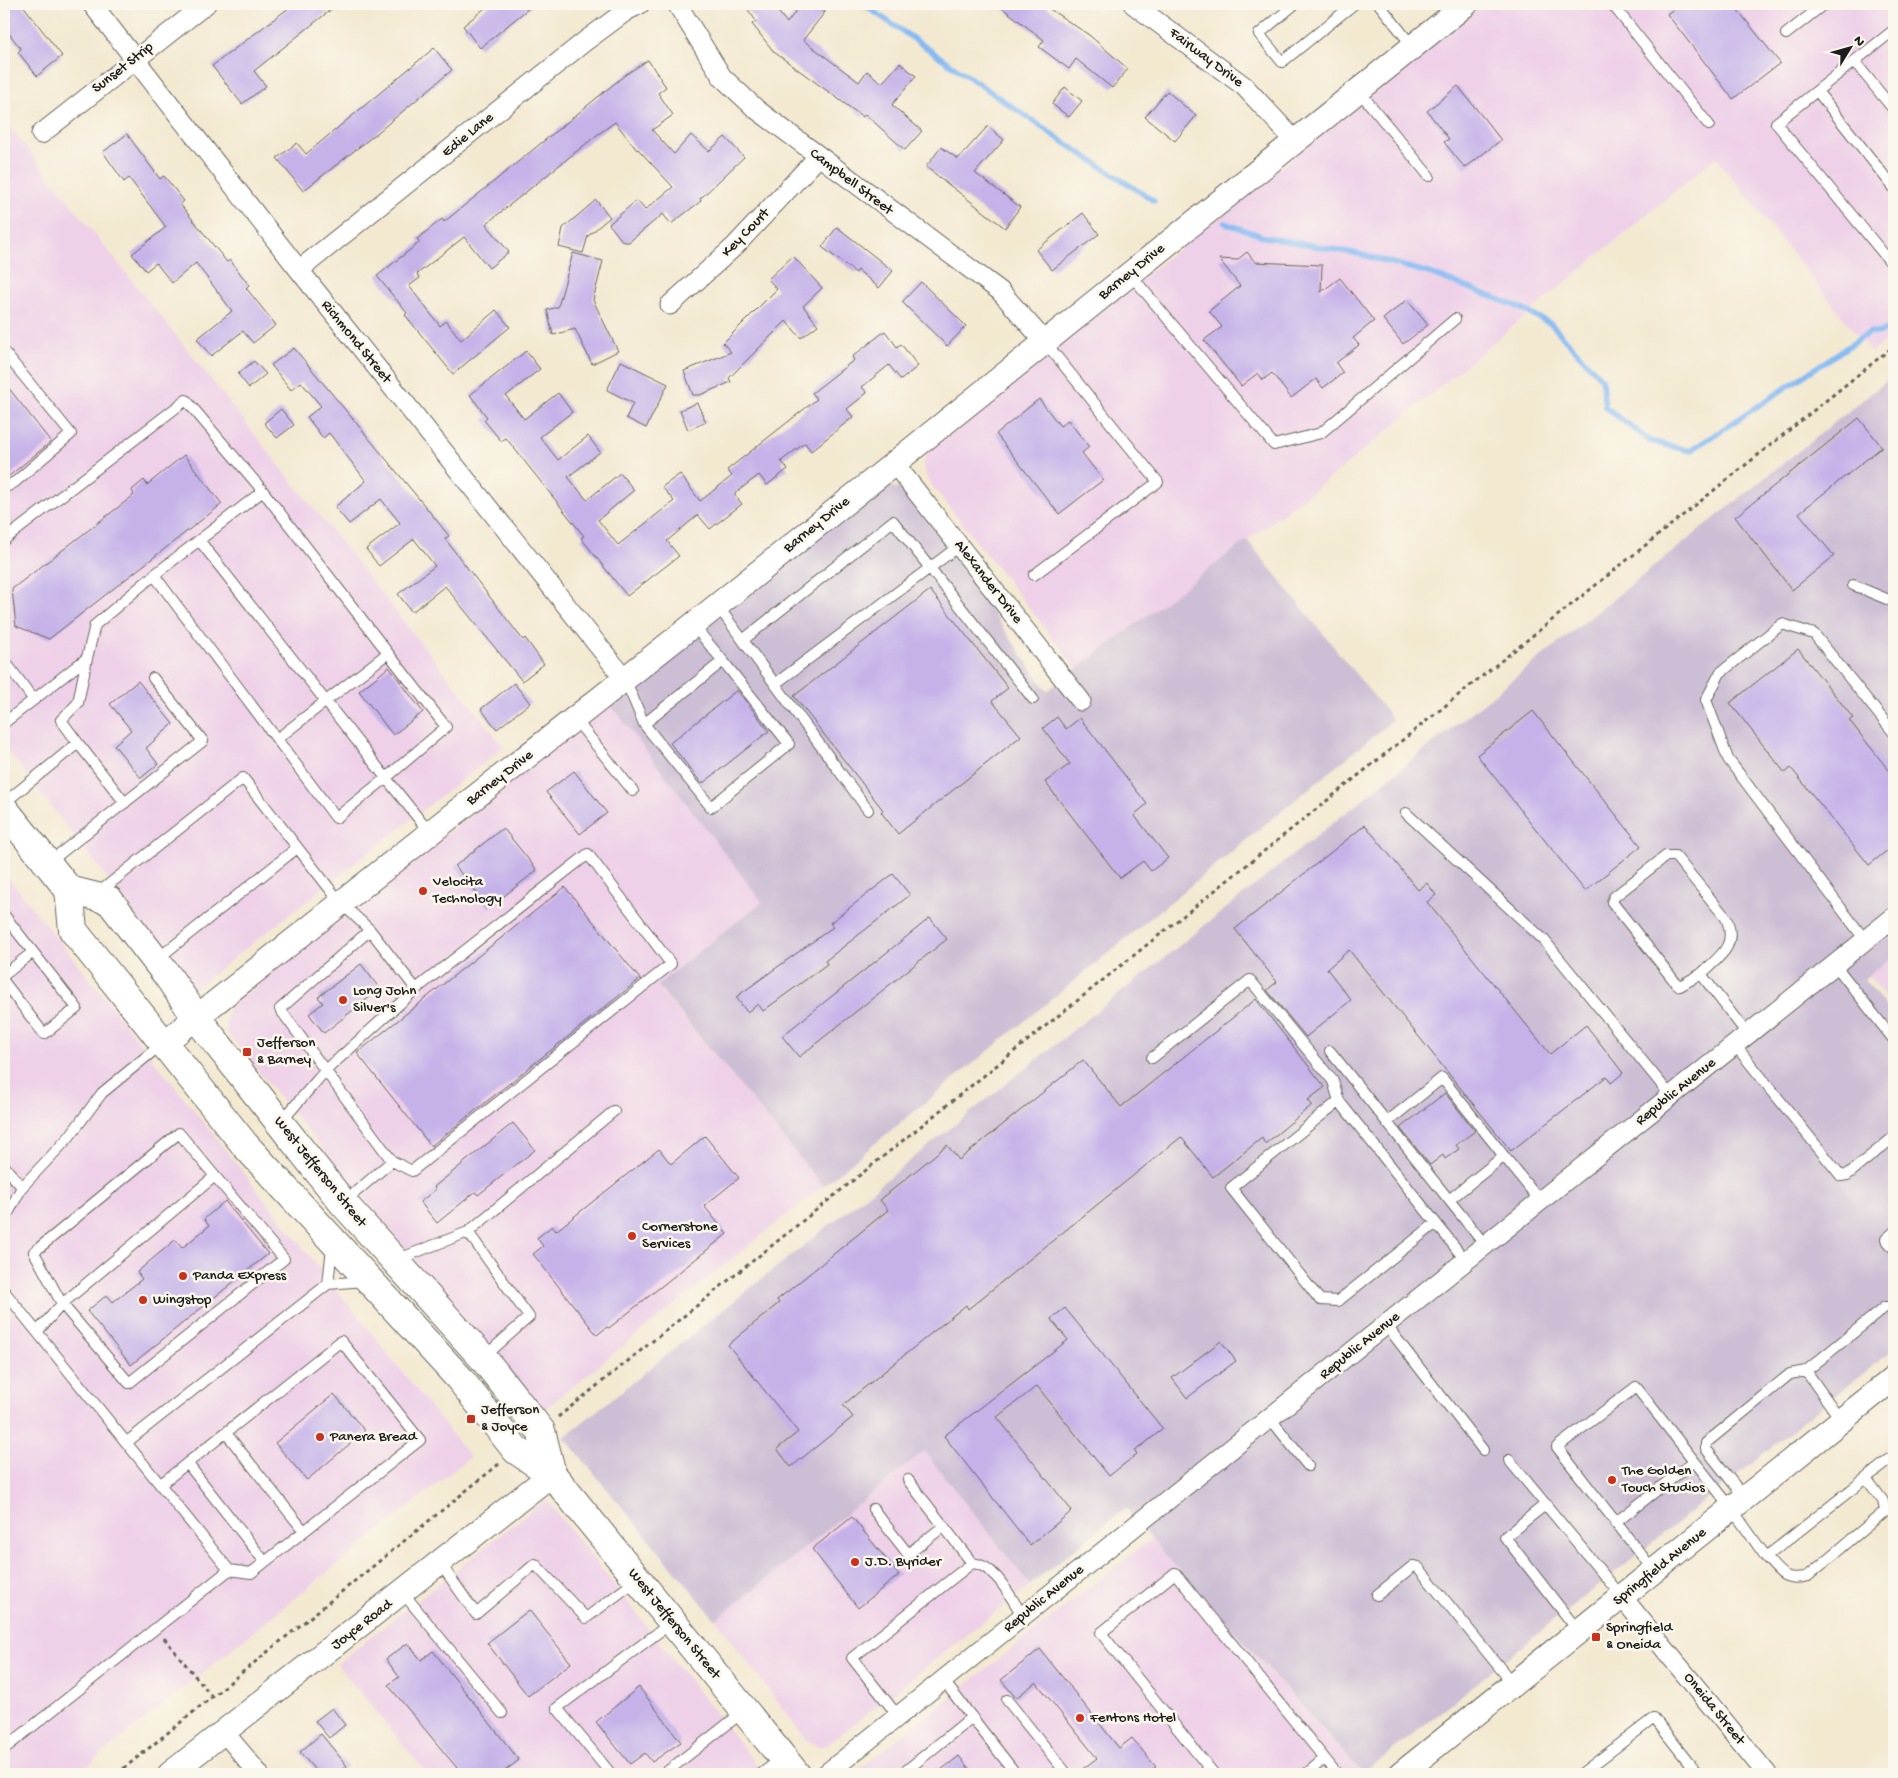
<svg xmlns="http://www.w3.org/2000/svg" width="1898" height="1778" font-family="'Gochi Hand',sans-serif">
	<rect width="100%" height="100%" fill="#fbf7ec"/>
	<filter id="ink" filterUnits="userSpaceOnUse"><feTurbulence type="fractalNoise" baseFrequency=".02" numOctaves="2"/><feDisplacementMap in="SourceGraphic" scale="10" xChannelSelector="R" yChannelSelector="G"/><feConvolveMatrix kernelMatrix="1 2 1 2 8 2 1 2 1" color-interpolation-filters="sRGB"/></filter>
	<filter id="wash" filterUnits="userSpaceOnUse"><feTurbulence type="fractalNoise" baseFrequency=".0096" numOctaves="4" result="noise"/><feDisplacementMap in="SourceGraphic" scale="20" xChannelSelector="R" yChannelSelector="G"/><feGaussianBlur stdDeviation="1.12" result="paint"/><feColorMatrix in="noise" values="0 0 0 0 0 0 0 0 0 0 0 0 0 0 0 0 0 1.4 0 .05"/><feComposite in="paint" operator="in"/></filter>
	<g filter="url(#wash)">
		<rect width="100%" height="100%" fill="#f3e9d1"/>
		<path fill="#eed0e8" d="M 1484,4 L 1894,4 L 1894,334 L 1871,353 L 1716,157 L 1340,470 L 1077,669 L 928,480 L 923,465 L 927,451 Z
			M 4,120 L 504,747 L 194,989 L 4,746 Z
			M 610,704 L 762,902 L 657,986 L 823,1186 L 541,1412 L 246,1056 L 226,1031 L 227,1019 L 229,1008 L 242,997 Z
			M 4,872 L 470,1457 L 77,1774 L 4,1774 Z
			M 1894,953 L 1894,1008 L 1868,974 Z
			M 924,1451 L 1030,1585 L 826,1746 L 818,1746 L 807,1741 L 716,1620 Z
			M 546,1499 L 764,1774 L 427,1774 L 337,1664 Z
			M 1151,1539 L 1362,1774 L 853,1774 Z"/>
		<path fill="#ccbed4" d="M 1894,375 L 1894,955 L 1864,979 L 1894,1017 L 1894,1349 L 1363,1774 L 1151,1539 L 1126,1508 L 1030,1585 L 924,1451 L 716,1620 L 564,1437 Z
			M 893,487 L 908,491 L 1047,691 L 1247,540 L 1393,720 L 823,1186 L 657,985 L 762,902 L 610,704 L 879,488 Z"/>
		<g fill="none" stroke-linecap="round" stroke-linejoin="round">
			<path stroke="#85baf3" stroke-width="5.5" d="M 863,4 L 1065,143 L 1154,201
				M 1225,223 L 1265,237 L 1359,254 L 1429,273 L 1516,306 L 1551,324 L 1602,379 L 1605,407 L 1650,441 L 1690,451 L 1870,332 L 1880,333 L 1894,325"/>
		</g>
		<g id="blocks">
			<path fill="#c5b2e9" d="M 4,4 L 22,4 L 62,56 L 37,76 L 18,52 L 21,49 L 4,27 Z
				M 294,4 L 338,4 L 254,71 L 266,86 L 242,104 L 212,66 Z
				M 490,4 L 534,4 L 480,48 L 463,26 Z
				M 744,4 L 772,4 L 787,23 L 801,4 L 814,4 L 825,12 L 803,40 L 859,82 L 867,71 L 882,83 L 900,63 L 916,76 L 892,105 L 922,131 L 905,150 L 865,114 L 863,117 L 774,52 L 752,24 L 756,21 Z
				M 997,4 L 1042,4 L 1089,35 L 1128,69 L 1112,88 L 1076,59 L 1069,69 L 1039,47 L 1044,40 Z
				M 1680,4 L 1733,4 L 1780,63 L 1733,99 L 1667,14 Z
				M 434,48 L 452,70 L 377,133 L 303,191 L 277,158 L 297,143 L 306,154 Z
				M 648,60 L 666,87 L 658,93 L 673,115 L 652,130 L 674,154 L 691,135 L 709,151 L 725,137 L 744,157 L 700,199 L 701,201 L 671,224 L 663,214 L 629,242 L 623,242 L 609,224 L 637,200 L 645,210 L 673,187 L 638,149 L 637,150 L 615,122 L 597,135 L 486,224 L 509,252 L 489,268 L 464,237 L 417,274 L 420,278 L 409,286 L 440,326 L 446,321 L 461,340 L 496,310 L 510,327 L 453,374 L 405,315 L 407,313 L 377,276 L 420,242 L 417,239 L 442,219 L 444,222 L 625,75 Z
				M 1458,86 L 1501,140 L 1465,168 L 1444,142 L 1449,139 L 1427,111 Z
				M 1065,87 L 1082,101 L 1069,117 L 1052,104 Z
				M 1167,91 L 1196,116 L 1175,141 L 1145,117 Z
				M 988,126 L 1004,140 L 975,173 L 1020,207 L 1005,228 L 926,167 L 941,147 L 958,159 Z
				M 127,134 L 160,179 L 164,176 L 184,201 L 180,204 L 227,262 L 230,260 L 249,285 L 246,288 L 276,325 L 253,343 L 243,331 L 211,356 L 197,339 L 232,311 L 196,263 L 172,283 L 156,263 L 146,271 L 132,254 L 166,227 L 129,178 L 124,182 L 103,152 Z
				M 596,200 L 610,217 L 588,236 L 583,253 L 559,247 L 563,228 Z
				M 1083,213 L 1099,234 L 1052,270 L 1036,250 Z
				M 837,227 L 893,271 L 879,288 L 858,270 L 856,273 L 822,247 Z
				M 1247,252 L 1255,262 L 1322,265 L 1321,292 L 1340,278 L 1374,321 L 1353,338 L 1359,345 L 1336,363 L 1343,373 L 1323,388 L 1316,379 L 1291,398 L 1272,373 L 1263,380 L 1258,373 L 1241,386 L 1204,340 L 1222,327 L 1209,311 L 1240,286 L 1219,259 L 1237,260 Z
				M 573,253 L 603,261 L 593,300 L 618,351 L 592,364 L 575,329 L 553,335 L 547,310 L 558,307 Z
				M 793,256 L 822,288 L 803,306 L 818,325 L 801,338 L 786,321 L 729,378 L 731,382 L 700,395 L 693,395 L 684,371 L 731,352 L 723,343 L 777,289 L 768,279 Z
				M 921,282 L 966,326 L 947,346 L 902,302 Z
				M 1407,300 L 1428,325 L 1403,344 L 1383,319 Z
				M 885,331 L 897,347 L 901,344 L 918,366 L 901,380 L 889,365 L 862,387 L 867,393 L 847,409 L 853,417 L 811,451 L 805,443 L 781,461 L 788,469 L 767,485 L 759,475 L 734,494 L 742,504 L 710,529 L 698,515 L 667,541 L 679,556 L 627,596 L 581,538 L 584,536 L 506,438 L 501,441 L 484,420 L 487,417 L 470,395 L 526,351 L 540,369 L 506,396 L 524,419 L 558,393 L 572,412 L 540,437 L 558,460 L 588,436 L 600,452 L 568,477 L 587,500 L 620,473 L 634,490 L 598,520 L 618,545 L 674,501 L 662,487 L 680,474 L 700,501 L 732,476 L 727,470 L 817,399 L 812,393 L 854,360 L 852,357 Z
				M 294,348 L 429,511 L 449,536 L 445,539 L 523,640 L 525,638 L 544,664 L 522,681 L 445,586 L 412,612 L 398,594 L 435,566 L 414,539 L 379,566 L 366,549 L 400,523 L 381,499 L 349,524 L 335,507 L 366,481 L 329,433 L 323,438 L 307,417 L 321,406 L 301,382 L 291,390 L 271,365 Z
				M 254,361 L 266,374 L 249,388 L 238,374 Z
				M 621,361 L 668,384 L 646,428 L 626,418 L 633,403 L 607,390 Z
				M 4,382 L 51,442 L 4,480 Z
				M 1039,399 L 1060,426 L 1068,420 L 1089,447 L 1082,453 L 1103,480 L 1059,514 L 996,434 Z
				M 697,403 L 706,422 L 688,430 L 680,410 Z
				M 281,409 L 294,425 L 277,438 L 264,423 Z
				M 1859,418 L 1882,447 L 1799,513 L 1834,556 L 1792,590 L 1735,517 Z
				M 184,455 L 222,504 L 49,639 L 16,626 L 12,589 L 134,495 L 132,490 L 144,480 L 147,485 Z
				M 930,590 L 1008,688 L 992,701 L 1021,736 L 898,834 L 881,812 L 883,810 L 794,696 Z
				M 1798,649 L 1853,718 L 1849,720 L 1894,777 L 1894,845 L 1869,865 L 1791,768 L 1785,773 L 1730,703 Z
				M 389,667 L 423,712 L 393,735 L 359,691 Z
				M 138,681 L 173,724 L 146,748 L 158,764 L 141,778 L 114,745 L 131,730 L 110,704 Z
				M 514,683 L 530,703 L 497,729 L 481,709 Z
				M 737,690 L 769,731 L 702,784 L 670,743 Z
				M 1533,711 L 1641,846 L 1585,891 L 1477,755 Z
				M 1057,717 L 1066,729 L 1080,718 L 1147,804 L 1134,815 L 1168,858 L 1151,871 L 1143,861 L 1120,878 L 1045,782 L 1070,764 L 1043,728 Z
				M 574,771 L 607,813 L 580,834 L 546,792 Z
				M 1365,825 L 1418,890 L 1427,883 L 1436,895 L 1427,902 L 1550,1054 L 1586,1025 L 1623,1073 L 1611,1083 L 1607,1076 L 1511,1151 L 1349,950 L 1327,969 L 1351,1000 L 1306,1037 L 1267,990 L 1277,982 L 1235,929 Z
				M 503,828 L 537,870 L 489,908 L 455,866 Z
				M 893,874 L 910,895 L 825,961 L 827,964 L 763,1011 L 758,1004 L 747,1012 L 736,997 L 833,927 L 830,923 Z
				M 565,887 L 640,979 L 431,1146 L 357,1053 Z
				M 930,918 L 947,939 L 799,1057 L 782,1036 Z
				M 361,964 L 380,989 L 324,1033 L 309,1014 L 323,1003 L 318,997 Z
				M 1256,999 L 1325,1087 L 1308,1100 L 1312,1105 L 1265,1144 L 1262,1138 L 1213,1177 L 1181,1137 L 968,1309 L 966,1305 L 843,1405 L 853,1417 L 791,1467 L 777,1449 L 798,1432 L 728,1345 L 779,1303 L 777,1300 L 888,1210 L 880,1200 L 947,1145 L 959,1160 L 1083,1060 L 1121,1107 Z
				M 1445,1093 L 1475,1131 L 1456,1145 L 1459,1149 L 1445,1159 L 1443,1155 L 1430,1165 L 1400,1128 Z
				M 513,1123 L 535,1150 L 478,1195 L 475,1192 L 437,1223 L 420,1202 L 436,1189 L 434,1187 Z
				M 705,1136 L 739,1178 L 704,1206 L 727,1234 L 609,1328 L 607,1327 L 597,1335 L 533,1254 L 543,1246 L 537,1238 L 552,1226 L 556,1231 L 659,1149 L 671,1164 Z
				M 225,1201 L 268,1254 L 131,1365 L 87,1311 L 107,1295 L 113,1302 L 142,1279 L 137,1272 L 175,1240 L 182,1248 L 209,1226 L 204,1219 Z
				M 1065,1308 L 1163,1429 L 1135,1451 L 1137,1454 L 1109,1476 L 1037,1386 L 997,1417 L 1072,1511 L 1030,1545 L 944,1436 L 1068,1340 L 1051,1319 Z
				M 1221,1341 L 1236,1361 L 1187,1398 L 1172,1378 Z
				M 334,1394 L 365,1431 L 307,1480 L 275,1443 Z
				M 852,1517 L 899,1575 L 858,1608 L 812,1549 Z
				M 529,1610 L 571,1663 L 528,1696 L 487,1643 Z
				M 408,1643 L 421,1660 L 433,1651 L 519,1760 L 501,1774 L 462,1774 L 388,1685 L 399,1677 L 386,1659 Z
				M 1040,1649 L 1119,1748 L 1132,1738 L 1156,1767 L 1147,1774 L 1076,1774 L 1097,1758 L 1036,1682 L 1016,1698 L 1001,1680 Z
				M 639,1687 L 681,1742 L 652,1762 L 645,1753 L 630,1764 L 596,1722 Z
				M 332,1708 L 345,1725 L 329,1738 L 315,1721 Z
				M 321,1734 L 347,1766 L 338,1774 L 318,1774 L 300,1752 Z
				M 959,1756 L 973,1774 L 936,1774 Z"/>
		</g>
	</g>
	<g filter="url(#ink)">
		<use href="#blocks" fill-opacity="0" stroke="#67645b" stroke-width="1"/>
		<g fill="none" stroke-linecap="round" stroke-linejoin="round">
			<defs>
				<path id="service" d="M 1295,4 L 1259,34 L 1282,62 L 1354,4
					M 1379,4 L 1413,47
					M 1612,4 L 1709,125
					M 1894,30 L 1776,123 L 1892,264 L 1894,262
					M 1786,34 L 1824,4
					M 1854,61 L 1894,110
					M 1358,90 L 1429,176
					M 1817,91 L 1894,188
					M 1130,274 L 1274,445 L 1321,433 L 1455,319
					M 4,352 L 71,434 L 15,482 L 4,488
					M 4,540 L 186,400 L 263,491
					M 199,540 L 386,778 L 446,727 L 388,653
					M 154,575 L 263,491 L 388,653 L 277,739
					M 1034,575 L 1158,482 L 1045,342
					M 1853,585 L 1894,602
					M 717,605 L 775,684 L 959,546
					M 743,640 L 893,521 L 1033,699
					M 4,660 L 34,700
					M 625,679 L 644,724 L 723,661 L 693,625
					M 775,684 L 868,810
					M 575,719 L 633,791
					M 4,723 L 87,658 L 95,625 L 154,575 L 336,818 L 386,778 L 430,833
					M 644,724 L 711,807 L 789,744 L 723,661
					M 78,743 L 61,720 L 78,703 L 87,658
					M 4,803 L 78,743 L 125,803
					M 1406,813 L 1544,940 L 1671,1096
					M 48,863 L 203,741 L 153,678
					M 98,893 L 243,778 L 340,902 L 370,930 L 416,989 L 325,1071 L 280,1123
					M 4,915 L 33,952 L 4,975
					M 1865,940 L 1728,759 L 1706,700 L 1720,673 L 1782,624 L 1814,634 L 1894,733
					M 156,960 L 297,848
					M 1835,965 L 1894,1040
					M 1701,974 L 1680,986 L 1676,983 L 1612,902 L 1614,897 L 1666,856 L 1675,856 L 1726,918 C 1738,946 1720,956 1701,974 L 1748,1035
					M 4,982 L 44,1034 L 77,1008 L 33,952
					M 1735,1045 L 1841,1176 L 1847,1175 L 1894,1137
					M 1330,1051 L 1485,1245
					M 1152,1058 L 1250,980 L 1333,1081 L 1339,1101 L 1466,1261
					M 1339,1101 L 1231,1188 L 1320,1300 L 1338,1301 L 1436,1223
					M 1387,1122 L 1442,1078 L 1504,1156 L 1449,1200
					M 179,1133 L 284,1259 L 129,1383 L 62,1304 L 34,1252 Z
					M 1504,1156 L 1540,1201
					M 392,1161 L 412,1171 L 671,964 L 588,854 L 416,989
					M 4,1166 L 22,1187
					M 344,1202 L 392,1161 L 280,1009 L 370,930
					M 4,1221 L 22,1187 L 69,1137 L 102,1093 L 163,1043
					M 468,1232 L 614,1111
					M 1894,1232 L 1886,1239 L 1894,1249
					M 332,1247 L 328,1284 L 364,1281
					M 396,1260 L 468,1232 L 529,1317 L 484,1357
					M 4,1291 L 229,1570 L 4,1749
					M 1386,1325 L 1483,1450
					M 37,1332 L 62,1304 L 215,1176
					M 1270,1418 L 1308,1466
					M 1841,1420 L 1806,1371 L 1885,1307 L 1894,1307
					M 226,1433 L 304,1531
					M 127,1442 L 328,1284
					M 1509,1460 L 1622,1597
					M 187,1463 L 265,1562
					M 908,1480 L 972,1563
					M 161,1484 L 341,1341 L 420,1440 L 251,1573 L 229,1570
					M 1745,1498 L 1706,1449 L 1706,1443 L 1790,1374 L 1806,1371
					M 1546,1504 L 1505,1537 L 1579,1632
					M 873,1509 L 908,1554 L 944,1526
					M 1615,1523 L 1694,1461
					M 1766,1557 C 1780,1573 1785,1582 1808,1576 L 1885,1511 L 1883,1501 L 1866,1478
					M 440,1563 L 476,1614 L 535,1564 L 586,1618 L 637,1580
					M 1654,1571 L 1557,1447 L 1636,1387 L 1732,1509 L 1766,1557 L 1894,1456
					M 403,1593 L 502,1713
					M 1377,1595 L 1413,1566 L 1418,1567 L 1513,1684
					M 943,1680 L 1016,1774
					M 1007,1700 L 1067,1774
					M 898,1716 L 852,1658 L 972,1563 C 996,1565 1010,1597 1023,1616
					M 611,1774 L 557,1708 L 671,1623
					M 664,1774 L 744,1711
					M 761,1774 L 782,1758
					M 902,1774 L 972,1717
					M 1214,1774 L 1101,1633 L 1175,1573 L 1337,1774
					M 1306,1774 L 1324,1759
					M 1581,1774 L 1654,1718 L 1698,1774"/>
				<path id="minor" d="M 92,4 L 299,270 L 624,678
					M 677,4 L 722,77 L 756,109 L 1000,291 L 1045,342
					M 1133,4 L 1244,86 L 1295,141
					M 41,134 L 206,4
					M 299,270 L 584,42 L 626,11 L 640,4
					M 670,305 L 735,246 L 818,157
					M 894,463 L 1081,701
					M 1622,1597 L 1767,1774
					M 223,1731 L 259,1774
					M 826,1774 L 1894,917"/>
				<path id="tertiary" d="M 164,1043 L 693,625 L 1466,4
					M 170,1774 L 552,1474
					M 1401,1774 L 1894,1378"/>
				<path id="primary" d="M 4,809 L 69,890 L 73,930 L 245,1145 L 459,1378 L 516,1450 L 552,1474 L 796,1774
					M 69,890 L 109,900 L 167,975 L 196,1017 L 343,1203 L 483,1358 L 541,1431 L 552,1474"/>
			</defs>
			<use href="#service" stroke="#67645b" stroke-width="12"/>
			<use href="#minor" stroke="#67645b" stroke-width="21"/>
			<use href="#tertiary" stroke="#67645b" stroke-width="26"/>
			<use href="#primary" stroke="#67645b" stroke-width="30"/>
			<path stroke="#67645b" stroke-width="3" stroke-dasharray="4 4" stroke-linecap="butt" d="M 558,1417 L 1894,346
				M 164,1638 L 213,1698
				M 117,1774 L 499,1464"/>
			<use href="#service" stroke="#fff" stroke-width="10"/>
			<use href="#minor" stroke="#fff" stroke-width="19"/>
			<use href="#tertiary" stroke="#fff" stroke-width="24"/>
			<use href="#primary" stroke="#fff" stroke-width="28"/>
		</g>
	</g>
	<g fill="#c8321e" stroke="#fbf7ec" stroke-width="2">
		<circle cx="423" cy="891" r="5"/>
		<circle cx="343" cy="1000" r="5"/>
		<rect x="242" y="1047" width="10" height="10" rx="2.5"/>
		<circle cx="632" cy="1236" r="5"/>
		<circle cx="183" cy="1276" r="5"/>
		<circle cx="143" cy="1300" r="5"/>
		<rect x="466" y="1414" width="10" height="10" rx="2.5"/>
		<circle cx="320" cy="1437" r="5"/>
		<circle cx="1612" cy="1480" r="5"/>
		<circle cx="855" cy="1562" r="5"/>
		<rect x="1591" y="1632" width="10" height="10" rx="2.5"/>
		<circle cx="1080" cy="1718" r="5"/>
	</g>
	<g text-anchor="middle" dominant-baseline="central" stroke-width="5" stroke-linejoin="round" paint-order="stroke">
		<g font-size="15" fill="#1c1c1c" stroke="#fbf7ec">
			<text transform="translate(1206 58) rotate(37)">Fairway Drive</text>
			<text transform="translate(123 68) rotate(-38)">Sunset Strip</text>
			<text transform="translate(468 135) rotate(-39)">Edie Lane</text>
			<text transform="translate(851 182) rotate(37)">Campbell Street</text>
			<text transform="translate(746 233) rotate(-46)">Key Court</text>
			<text transform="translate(1132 272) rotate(-39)">Barney Drive</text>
			<text transform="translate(356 342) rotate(51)">Richmond Street</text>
			<text transform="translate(817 525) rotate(-39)">Barney Drive</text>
			<text transform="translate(988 582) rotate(52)">Alexander Drive</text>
			<text transform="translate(500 778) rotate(-38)">Barney Drive</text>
			<text transform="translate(1676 1092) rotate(-39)">Republic Avenue</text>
			<text transform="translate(320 1172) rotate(51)">West Jefferson Street</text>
			<text transform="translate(1360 1346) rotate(-39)">Republic Avenue</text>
			<text transform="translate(1660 1567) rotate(-39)">Springfield Avenue</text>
			<text transform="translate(1044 1599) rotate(-39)">Republic Avenue</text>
			<text transform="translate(674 1624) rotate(51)">West Jefferson Street</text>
			<text transform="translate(362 1625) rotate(-38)">Joyce Road</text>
			<text transform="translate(1714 1709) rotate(51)">Oneida Street</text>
		</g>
		<g font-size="15" fill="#1c1c1c" stroke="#fbf7ec" text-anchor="start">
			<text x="433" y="882">Velocita<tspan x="433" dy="17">Technology</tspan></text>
			<text x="353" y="991">Long John<tspan x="353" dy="17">Silver's</tspan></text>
			<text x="257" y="1043">Jefferson<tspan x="257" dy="17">&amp; Barney</tspan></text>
			<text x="642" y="1227">Cornerstone<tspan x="642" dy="17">Services</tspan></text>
			<text x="193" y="1276">Panda Express</text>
			<text x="153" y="1300">Wingstop</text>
			<text x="481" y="1410">Jefferson<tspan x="481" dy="17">&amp; Joyce</tspan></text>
			<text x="330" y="1437">Panera Bread</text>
			<text x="1622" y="1471">The Golden<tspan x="1622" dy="17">Touch Studios</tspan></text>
			<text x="865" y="1562">J.D. Byrider</text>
			<text x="1606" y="1628">Springfield<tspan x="1606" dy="17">&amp; Oneida</tspan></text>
			<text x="1090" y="1718">Fentons Hotel</text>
		</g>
	</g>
	<rect width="1898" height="1778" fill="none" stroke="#fbf7ec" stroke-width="20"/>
	<g transform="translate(1850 48) rotate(53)" stroke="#fbf7ec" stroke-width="4" paint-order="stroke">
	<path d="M0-4L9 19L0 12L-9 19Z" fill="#1c1c1c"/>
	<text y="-8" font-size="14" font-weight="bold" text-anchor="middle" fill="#1c1c1c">N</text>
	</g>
</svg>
